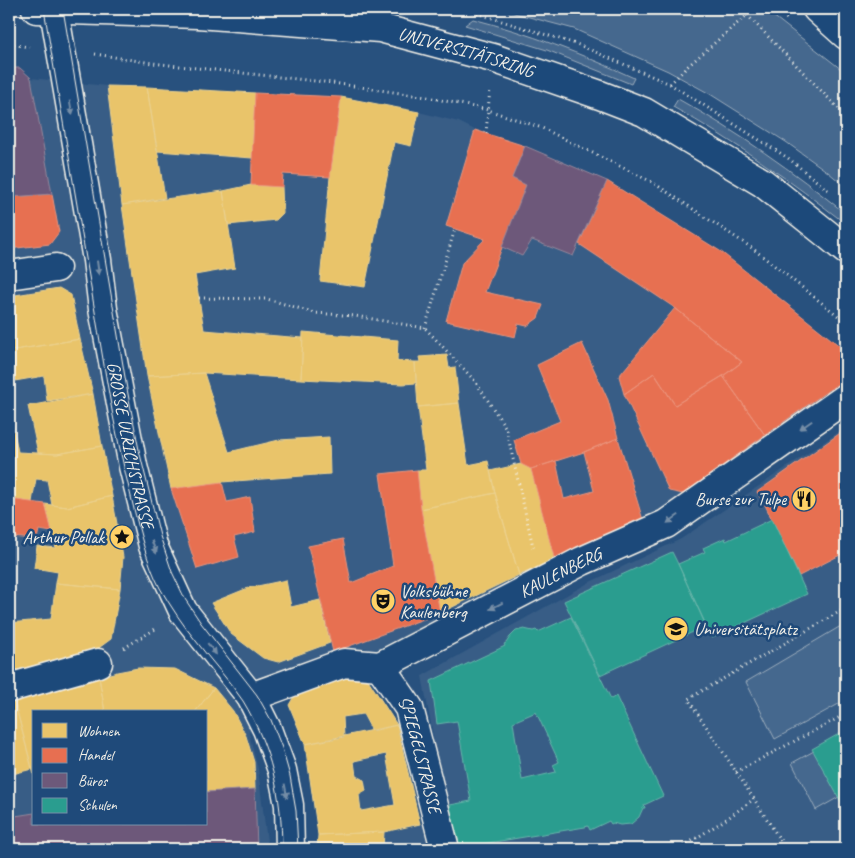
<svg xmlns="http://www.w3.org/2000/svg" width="855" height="858" font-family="Caveat,sans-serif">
	<rect width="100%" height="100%" fill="#28517e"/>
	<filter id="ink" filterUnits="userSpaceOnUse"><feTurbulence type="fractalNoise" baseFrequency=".02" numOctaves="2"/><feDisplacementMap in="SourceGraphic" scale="10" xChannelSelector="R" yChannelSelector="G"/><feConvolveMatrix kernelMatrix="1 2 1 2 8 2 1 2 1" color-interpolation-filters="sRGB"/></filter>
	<g filter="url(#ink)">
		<path fill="#375d86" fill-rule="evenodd" d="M 9,68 L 20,68 L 31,78 L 107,86 L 341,97 L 419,112 L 459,122 L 475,130 L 525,146 L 607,181 L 720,251 L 846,351 L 846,378 L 678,512 L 380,666 L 366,648 L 267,679 L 249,733 L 258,769 L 268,849 L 9,849 ZM 34,712 L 206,712 L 206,824 L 34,824 Z
			M 846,427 L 846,849 L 450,849 L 433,735 L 422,676 L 590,582 L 681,539 Z
			M 367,678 L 397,725 L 420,824 L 424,823 L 430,849 L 317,849 L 318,835 L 303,740 L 289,705 L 296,693 Z"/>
		<path fill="#45688e" stroke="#9cacbb" d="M 499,9 L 762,9 L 772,15 L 846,73 L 846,187 L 828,172 L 786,142 L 710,94 L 668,71 L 574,29 Z
			M 473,19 C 528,33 582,54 634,78 L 631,84 L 547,50 L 465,25 Z
			M 678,99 C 738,132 793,171 846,214 L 846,224 C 791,181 734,141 673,107 Z
			M 846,623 L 846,700 L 775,739 L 746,682 Z
			M 814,751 L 839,797 L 816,810 L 792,763 Z"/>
		<path fill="#e9c46a" stroke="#ecd290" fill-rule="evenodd" d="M 835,9 L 846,9 L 846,16 Z
			M 107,86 L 147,87 L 165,198 L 122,205 Z
			M 147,87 L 255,93 L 252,158 L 157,151 Z
			M 341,97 L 419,112 L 411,146 L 394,142 L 365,287 L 320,281 L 330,177 Z
			M 251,185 L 282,187 L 283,213 L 276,220 L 228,225 L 223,191 Z
			M 223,191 L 235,268 L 195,275 L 204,330 L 303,338 L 301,379 L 204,373 L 147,376 L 122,205 Z
			M 59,288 L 71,295 L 80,339 L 9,351 L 9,296 Z
			M 303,332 L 398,340 L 397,361 L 415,362 L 416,383 L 403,384 L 301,379 Z
			M 80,339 L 93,394 L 47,401 L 44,376 L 9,382 L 9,351 Z
			M 447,355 L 449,368 L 455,367 L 459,403 L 418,407 L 415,362 L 420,362 L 419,357 Z
			M 204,373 L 229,452 L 279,440 L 329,437 L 330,474 L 222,482 L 171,489 L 147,376 Z
			M 93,394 L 102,446 L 57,454 L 38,453 L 28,406 Z
			M 459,403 L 468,465 L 488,461 L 495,493 L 421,509 L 417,470 L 426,470 L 418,407 Z
			M 12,421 L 18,452 L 57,454 L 102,446 L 112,496 L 67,507 L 52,505 L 47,480 L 36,479 L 32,502 L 9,499 L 9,422 Z
			M 521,464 L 531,469 L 555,561 L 519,575 L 495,493 L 490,471 Z
			M 495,493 L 519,575 L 440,613 L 421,509 Z
			M 112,496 L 123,557 L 120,589 L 56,583 L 58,572 L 34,568 L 37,546 L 56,548 L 45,504 L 67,507 Z
			M 286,580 L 291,607 L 320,600 L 330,643 L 278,662 L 263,658 L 231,634 L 211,603 L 248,588 Z
			M 56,583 L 120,589 L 111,639 L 96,650 L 9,673 L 9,623 L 51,619 Z
			M 138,668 L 175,669 L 214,688 L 195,712 L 105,712 L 99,677 L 117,672 Z
			M 351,673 L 367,678 L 397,725 L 372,731 L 363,714 L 343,717 L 344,737 L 305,744 L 289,705 L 296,693 Z
			M 99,677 L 105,712 L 34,712 L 34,775 L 14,700 Z
			M 214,688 L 233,711 L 246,736 L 254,762 L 255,789 L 206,792 L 206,712 L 195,712 Z
			M 9,700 L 14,700 L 32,769 L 9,775 Z
			M 397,725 L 420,824 L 384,832 L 318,835 L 305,744 ZM 386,754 L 395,805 L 361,811 L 359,795 L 366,791 L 364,780 L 356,776 L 354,761 Z
			M 384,832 L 383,849 L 317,849 L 318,835 Z"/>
		<path fill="#e76f51" stroke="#eb967e" d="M 255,93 L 341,97 L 330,177 L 283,174 L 282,187 L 251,185 Z
			M 475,130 L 525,146 L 512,178 L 526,185 L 485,292 L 543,305 L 538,318 L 527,326 L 518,324 L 515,337 L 446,321 L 462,263 L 485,239 L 446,226 Z
			M 607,181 L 720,251 L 846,351 L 846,378 L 765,435 L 723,376 L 742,362 L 675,308 L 579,244 Z
			M 9,189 L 10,197 L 52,194 L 59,232 L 50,244 L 9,249 Z
			M 675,308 L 742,362 L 723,376 L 675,405 L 654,373 L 624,394 L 619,376 Z
			M 582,343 L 608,400 L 618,438 L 584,452 L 531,469 L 521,464 L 514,440 L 560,421 L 537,365 Z
			M 654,373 L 675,405 L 723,376 L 765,435 L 683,494 L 669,491 L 624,394 Z
			M 846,429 L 846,552 L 799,576 L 765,505 L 757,492 Z
			M 618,438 L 643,520 L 555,561 L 531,469 L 556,461 L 564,499 L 594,491 L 584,452 Z
			M 417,470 L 421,509 L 440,613 L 333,652 L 308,546 L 343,539 L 351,583 L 393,566 L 380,474 Z
			M 222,482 L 227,502 L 250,497 L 255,532 L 234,537 L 239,557 L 197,569 L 171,489 Z
			M 9,499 L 45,504 L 52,532 L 39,530 L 37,539 L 9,537 Z"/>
		<path fill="#6d597a" stroke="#96879b" d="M 9,68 L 20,68 L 31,78 L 52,194 L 10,197 L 9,189 Z
			M 525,146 L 607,181 L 573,256 L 532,240 L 522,256 L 502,247 L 526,185 L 512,178 Z
			M 255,789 L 257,849 L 9,849 L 9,817 L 34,813 L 34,824 L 206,824 L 206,792 Z"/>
		<path fill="#2a9d8f" stroke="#67b6aa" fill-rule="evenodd" d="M 772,519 L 807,594 L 712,638 L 678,564 L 705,552 L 703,548 L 725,538 L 726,541 Z
			M 672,552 L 678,564 L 706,626 L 600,675 L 564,601 Z
			M 571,617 L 611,699 L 616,696 L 663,796 L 644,805 L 645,808 L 643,808 L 639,817 L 631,824 L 620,825 L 613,823 L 611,824 L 609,821 L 590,830 L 588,826 L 585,827 L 464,847 L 455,842 L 450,805 L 471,801 L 457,721 L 437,724 L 431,681 L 505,646 L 504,644 L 506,643 L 510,637 L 516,631 L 524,629 L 533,631 L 536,630 L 538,632 ZM 536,712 L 559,762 L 553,765 L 556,772 L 522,780 L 513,722 Z
			M 846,730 L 846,811 L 812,749 Z"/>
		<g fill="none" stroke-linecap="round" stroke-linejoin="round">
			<defs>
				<g id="street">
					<path d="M 817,9 L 846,35"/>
					<path id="s1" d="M 54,10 L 97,260 L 103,309 L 133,466 L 153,546 L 183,611 L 251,697 L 267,729 L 282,770 L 289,805 L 290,849"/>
					<path d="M 9,275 L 56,268"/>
					<path id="s2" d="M 380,666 L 409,708 L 445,849"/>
					<path d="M 9,688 L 98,663"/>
					<path id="s3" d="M 251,697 L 344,663 L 380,666 L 582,561 L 666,524 L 846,398"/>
				</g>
				<g id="secondary">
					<path id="s4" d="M 36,9 L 198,14 L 380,28 L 493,58 L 600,95 L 644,112 L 763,183 L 828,235 L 846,250"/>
				</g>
			</defs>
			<use href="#street" stroke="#f4f1e8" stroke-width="31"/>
			<use href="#secondary" stroke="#f4f1e8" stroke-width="31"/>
			<path stroke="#f4f1e8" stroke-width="3" stroke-dasharray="1 4" stroke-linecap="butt" d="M 463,9 L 579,45 L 670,84 L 788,158 L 829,191
				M 774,9 L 787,19
				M 747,15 L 846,116
				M 9,44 L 29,47
				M 95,54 L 152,63 L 333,83 L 427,97 L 488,110 L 542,128 L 652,182 L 752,248 L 846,322
				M 670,84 L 688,66 L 747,15 L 755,9
				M 486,133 L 490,89
				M 199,298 L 267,299 L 315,313 L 355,316 L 425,328 L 475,381 L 506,428 L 534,551
				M 425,328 L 455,229
				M 124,648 L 157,628
				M 736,772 L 846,714
				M 679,849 L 728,818 L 754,799
				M 786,849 L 754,799 L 688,699 L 846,608"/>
			<use href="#street" stroke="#1f4a7a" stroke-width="28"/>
			<use href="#secondary" stroke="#1f4a7a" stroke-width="28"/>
			<path stroke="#f4f1e8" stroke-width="1" d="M 44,9 L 107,383 C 114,424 123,465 133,505 C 140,533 147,563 160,588 C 171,607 183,625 196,641 C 211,661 229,680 243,701 C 271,747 282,796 282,849
				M 63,9 L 127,389 L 139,450 L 150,495 L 160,536 L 172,572 L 185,599 L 201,623 L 257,695 L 271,720 L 282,748 L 290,776 L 296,811 L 298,849"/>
		</g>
		<defs><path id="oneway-solid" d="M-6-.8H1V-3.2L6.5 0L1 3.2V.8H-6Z" transform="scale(1.25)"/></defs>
		<g fill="#748da6">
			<use href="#oneway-solid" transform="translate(71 108) rotate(80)"/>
			<use href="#oneway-solid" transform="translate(98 268) rotate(82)"/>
			<use href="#oneway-solid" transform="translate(806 425) rotate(145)"/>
			<use href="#oneway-solid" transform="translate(673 519) rotate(145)"/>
			<use href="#oneway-solid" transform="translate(154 547) rotate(70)"/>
			<use href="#oneway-solid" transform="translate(496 606) rotate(153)"/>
			<use href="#oneway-solid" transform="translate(212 649) rotate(52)"/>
			<use href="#oneway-solid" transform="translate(286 791) rotate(79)"/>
		</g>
	</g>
	<defs>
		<symbol id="restaurant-disc" viewBox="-11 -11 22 22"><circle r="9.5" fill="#ffd166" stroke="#1f4a7a"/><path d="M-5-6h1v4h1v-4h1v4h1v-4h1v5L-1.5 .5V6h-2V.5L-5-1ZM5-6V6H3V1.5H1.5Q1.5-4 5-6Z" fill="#111"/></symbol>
		<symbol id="sight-disc" viewBox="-11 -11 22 22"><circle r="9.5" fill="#ffd166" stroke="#1f4a7a"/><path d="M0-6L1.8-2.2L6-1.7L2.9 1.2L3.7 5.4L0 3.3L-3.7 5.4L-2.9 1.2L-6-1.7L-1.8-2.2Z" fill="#111"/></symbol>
		<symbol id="theatre-disc" viewBox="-11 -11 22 22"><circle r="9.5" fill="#ffd166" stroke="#1f4a7a"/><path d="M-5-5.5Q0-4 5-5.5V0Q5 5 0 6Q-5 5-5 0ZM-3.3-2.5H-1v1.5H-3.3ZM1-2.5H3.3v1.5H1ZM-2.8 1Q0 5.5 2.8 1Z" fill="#111"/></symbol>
		<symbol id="university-disc" viewBox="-11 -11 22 22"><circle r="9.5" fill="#ffd166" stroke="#1f4a7a"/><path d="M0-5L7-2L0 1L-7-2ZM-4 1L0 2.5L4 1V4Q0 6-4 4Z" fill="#111"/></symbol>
	</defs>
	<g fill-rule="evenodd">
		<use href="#restaurant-disc" x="790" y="485" width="28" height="28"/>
		<use href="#sight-disc" x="108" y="523" width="28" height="28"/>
		<use href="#theatre-disc" x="369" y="587" width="28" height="28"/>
		<use href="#university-disc" x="662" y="615" width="28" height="28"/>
	</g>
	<g text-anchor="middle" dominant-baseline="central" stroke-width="5" stroke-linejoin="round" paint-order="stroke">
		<g font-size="18" fill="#f4f1e8" stroke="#1f4a7a">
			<text stroke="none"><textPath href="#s4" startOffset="434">UNIVERSITÄTSRING</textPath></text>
			<text stroke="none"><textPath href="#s1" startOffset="442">GROSSE ULRICHSTRASSE</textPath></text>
			<text stroke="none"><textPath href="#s3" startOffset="338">KAULENBERG</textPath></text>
			<text stroke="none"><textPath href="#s2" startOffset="99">SPIEGELSTRASSE</textPath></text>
		</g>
		<g font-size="18" fill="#f4f1e8" stroke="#1f4a7a" text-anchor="end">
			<text x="786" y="499">Burse zur Tulpe</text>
			<text x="104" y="537">Arthur Pollak</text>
			<text x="400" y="591" text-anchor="start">Volksbühne<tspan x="400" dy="21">Kaulenberg</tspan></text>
			<text x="694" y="629" text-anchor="start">Universitätsplatz</text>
		</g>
	</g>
	<rect width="855" height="858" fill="none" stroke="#1f4a7a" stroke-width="30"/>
	<rect x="15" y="15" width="825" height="828" fill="none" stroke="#f4f1e8" stroke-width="2" filter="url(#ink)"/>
	<rect x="32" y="710" width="175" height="115" fill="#1f4a7a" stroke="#748da6"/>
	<rect x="42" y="723" width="25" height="15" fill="#e9c46a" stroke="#748da6"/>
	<text x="78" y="736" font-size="15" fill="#f4f1e8">Wohnen</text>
	<rect x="42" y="748" width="25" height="15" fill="#e76f51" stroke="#748da6"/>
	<text x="78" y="760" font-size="15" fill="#f4f1e8">Handel</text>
	<rect x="42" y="773" width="25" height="15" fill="#6d597a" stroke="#748da6"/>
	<text x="78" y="786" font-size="15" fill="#f4f1e8">Büros</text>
	<rect x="42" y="798" width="25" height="15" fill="#2a9d8f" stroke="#748da6"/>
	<text x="78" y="810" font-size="15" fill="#f4f1e8">Schulen</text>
</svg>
